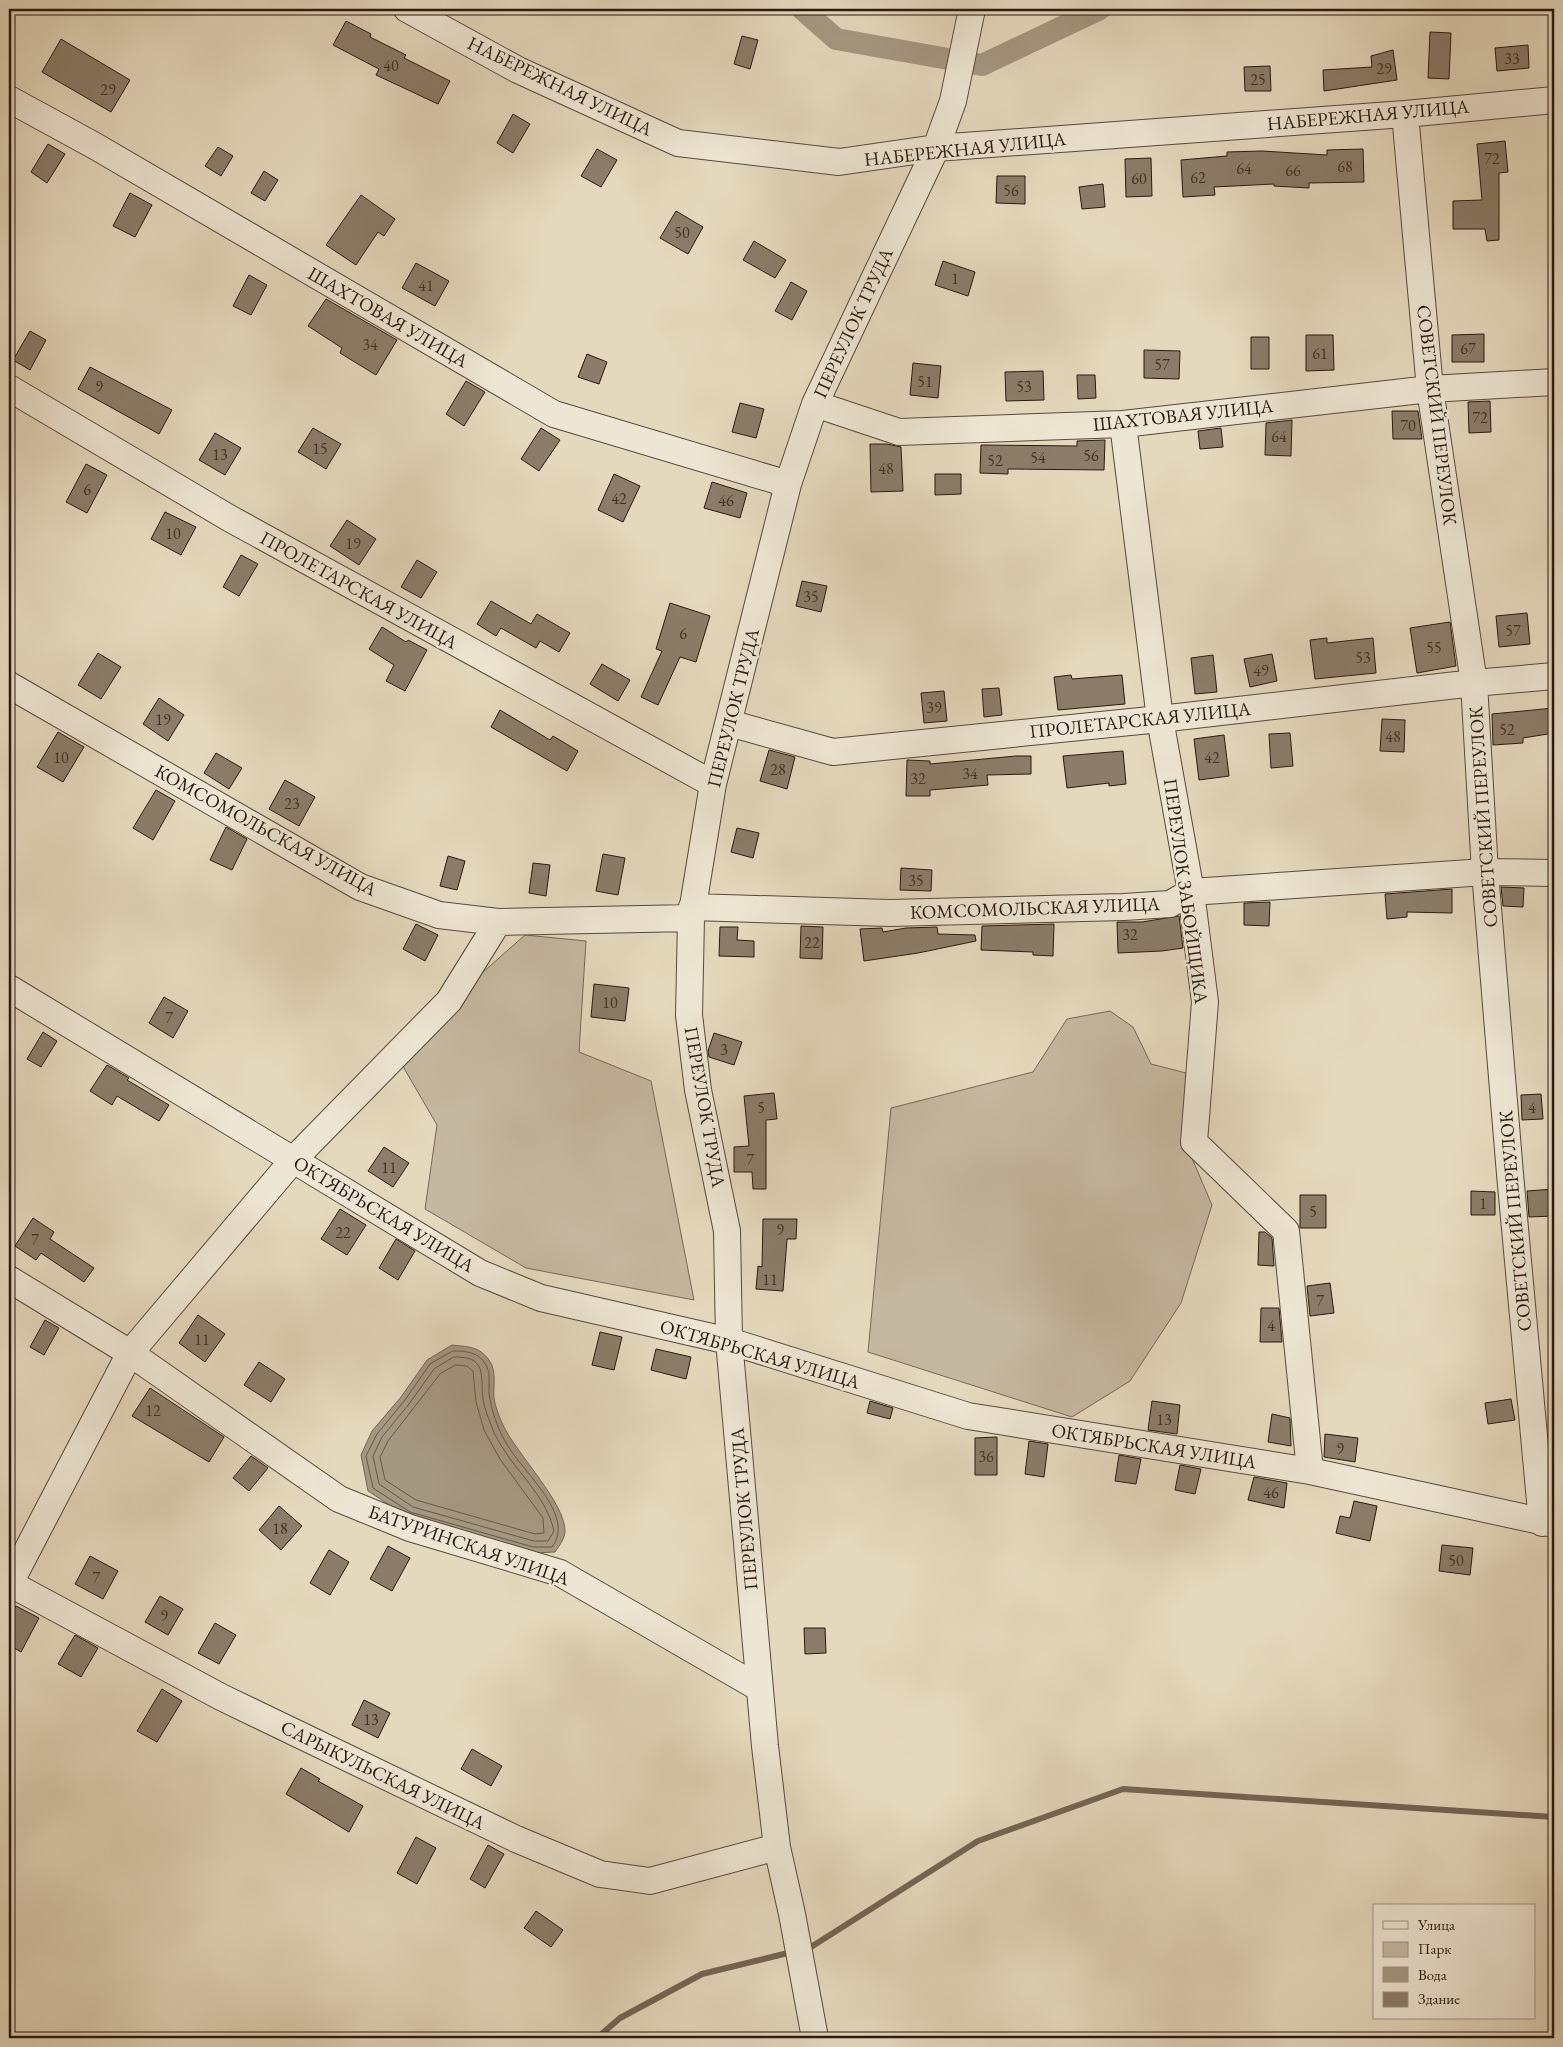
<svg xmlns="http://www.w3.org/2000/svg" width="1563" height="2047" font-family="'EB Garamond',serif">
	<rect width="100%" height="100%" fill="#e5d9bd"/>
	<filter id="stains"><feTurbulence type="fractalNoise" baseFrequency=".004" numOctaves="4"/><feColorMatrix values="0 0 0 0 .2 0 0 0 0 .09 0 0 0 0 .02 0 0 0 .5 -.17"/></filter>
	<radialGradient id="worn" r=".72"><stop offset=".6" stop-color="#630" stop-opacity="0"/><stop offset="1" stop-color="#630" stop-opacity=".3"/></radialGradient>
	<path fill="#c5b8a0" stroke="#776858" d="M 525,935 L 586,941 L 579,1052 L 651,1081 L 694,1300 L 526,1268 L 425,1209 L 437,1125 L 401,1063 L 473,981 Z
		M 1110,1011 L 1133,1027 L 1151,1064 L 1186,1073 L 1188,1149 L 1212,1205 L 1181,1303 L 1130,1381 L 1072,1417 L 868,1352 L 891,1108 L 1033,1072 L 1067,1019 Z"/>
	<path fill="#a59882" stroke="#736554" d="M 452,1345 C 468,1347 479,1346 489,1360 C 497,1371 493,1385 494,1398 C 495,1406 499,1416 502,1423 C 516,1454 566,1503 565,1532 C 564,1540 559,1546 555,1552 L 533,1553 L 408,1517 L 368,1491 L 361,1455 L 372,1431 L 401,1397 L 427,1360 Z"/>
	<g fill="none" stroke-linecap="round" stroke-linejoin="round">
		<path stroke="#675849" stroke-width="1" d="M 453,1351 C 466,1351 479,1352 486,1365 C 492,1376 487,1388 490,1399 C 493,1417 501,1437 512,1452 C 528,1476 575,1518 552,1547 L 533,1547 L 410,1512 L 373,1488 L 366,1456 L 377,1434 L 405,1400 L 430,1364 Z
			M 454,1357 C 488,1356 480,1376 483,1399 C 484,1407 488,1417 491,1425 C 505,1464 545,1490 554,1531 L 548,1541 L 534,1541 L 413,1507 L 379,1484 L 373,1456 L 382,1437 L 409,1404 L 434,1369 Z
			M 456,1365 L 467,1366 L 473,1371 L 476,1402 L 484,1430 L 500,1459 L 543,1518 L 544,1533 L 535,1534 L 416,1500 L 385,1480 L 380,1457 L 388,1441 L 440,1374 Z"/>
		<path stroke="#736554" stroke-width="6" d="M 804,1949 L 811,1947 L 978,1841 L 1123,1789 L 1554,1817
			M 597,2038 L 620,2018 L 702,1974 L 792,1952"/>
		<path stroke="#a59882" stroke-width="22" d="M 802,9 L 836,39 L 982,65 L 1100,9"/>
	</g>
	<path fill="#8b7d6a" stroke="#291910" d="M 346,21 L 371,34 L 370,37 L 406,55 L 404,58 L 450,81 L 438,104 L 376,75 L 379,69 L 333,45 Z
		M 1430,32 L 1451,33 L 1449,79 L 1428,78 Z
		M 742,36 L 758,40 L 750,69 L 734,64 Z
		M 61,39 L 130,80 L 111,112 L 42,72 Z
		M 1528,45 L 1529,68 L 1497,71 L 1495,48 Z
		M 1393,50 L 1397,80 L 1324,91 L 1323,70 L 1372,67 L 1371,56 Z
		M 1270,66 L 1271,91 L 1245,91 L 1244,67 Z
		M 513,114 L 530,124 L 513,153 L 497,143 Z
		M 1505,141 L 1508,172 L 1499,173 L 1499,240 L 1487,241 L 1485,229 L 1453,229 L 1453,201 L 1482,200 L 1477,144 Z
		M 48,144 L 65,154 L 47,183 L 31,172 Z
		M 218,147 L 233,156 L 221,176 L 205,166 Z
		M 597,149 L 617,160 L 601,187 L 581,176 Z
		M 1363,149 L 1364,182 L 1309,183 L 1309,188 L 1274,186 L 1274,184 L 1214,187 L 1215,195 L 1183,197 L 1181,160 L 1227,156 L 1227,152 L 1262,151 L 1327,155 L 1327,150 Z
		M 1151,158 L 1152,196 L 1126,197 L 1125,159 Z
		M 264,171 L 278,180 L 265,201 L 251,193 Z
		M 997,176 L 1025,176 L 1025,204 L 996,203 Z
		M 1103,184 L 1105,207 L 1082,209 L 1079,187 Z
		M 130,193 L 152,205 L 135,237 L 113,226 Z
		M 361,195 L 395,219 L 384,236 L 378,232 L 356,265 L 326,245 Z
		M 676,211 L 703,227 L 688,254 L 660,238 Z
		M 754,241 L 786,260 L 775,278 L 743,260 Z
		M 943,261 L 975,272 L 968,296 L 935,285 Z
		M 416,263 L 449,281 L 435,306 L 402,288 Z
		M 249,275 L 267,285 L 251,315 L 233,306 Z
		M 791,282 L 807,291 L 792,320 L 775,311 Z
		M 326,299 L 397,340 L 376,375 L 340,353 L 342,348 L 308,326 Z
		M 30,331 L 46,340 L 30,370 L 13,360 Z
		M 1484,334 L 1484,362 L 1452,362 L 1452,335 Z
		M 1306,335 L 1333,335 L 1334,370 L 1306,371 Z
		M 1251,337 L 1269,337 L 1269,369 L 1251,369 Z
		M 1144,350 L 1180,351 L 1179,379 L 1144,378 Z
		M 587,354 L 607,362 L 599,384 L 578,377 Z
		M 913,363 L 941,366 L 938,398 L 910,395 Z
		M 90,367 L 172,410 L 159,434 L 78,389 Z
		M 1043,371 L 1044,400 L 1006,401 L 1005,372 Z
		M 1077,375 L 1095,375 L 1096,398 L 1078,399 Z
		M 466,381 L 485,392 L 464,426 L 446,414 Z
		M 1490,401 L 1491,432 L 1469,433 L 1468,402 Z
		M 740,403 L 764,409 L 756,438 L 732,432 Z
		M 1392,411 L 1418,411 L 1422,439 L 1393,439 Z
		M 1292,420 L 1291,456 L 1265,455 L 1266,423 Z
		M 313,428 L 341,444 L 326,469 L 298,452 Z
		M 541,428 L 560,440 L 539,471 L 521,459 Z
		M 1221,428 L 1223,447 L 1200,449 L 1198,431 Z
		M 215,433 L 241,448 L 225,475 L 199,460 Z
		M 1105,440 L 1104,470 L 1008,469 L 1008,474 L 980,473 L 981,445 L 1077,446 L 1077,441 Z
		M 870,444 L 887,444 L 901,447 L 903,491 L 871,492 Z
		M 86,464 L 107,475 L 87,513 L 66,502 Z
		M 614,474 L 640,486 L 623,522 L 598,510 Z
		M 935,474 L 961,474 L 961,494 L 935,495 Z
		M 712,482 L 747,493 L 740,518 L 704,508 Z
		M 165,512 L 196,527 L 181,555 L 151,539 Z
		M 347,520 L 376,539 L 359,565 L 330,546 Z
		M 241,555 L 258,564 L 239,596 L 223,587 Z
		M 417,560 L 437,572 L 421,598 L 401,587 Z
		M 802,581 L 827,586 L 821,612 L 796,606 Z
		M 491,601 L 531,624 L 537,614 L 570,633 L 559,652 L 540,641 L 536,648 L 501,628 L 496,636 L 477,624 Z
		M 670,603 L 710,616 L 696,662 L 680,657 L 658,705 L 641,697 L 662,651 L 656,649 Z
		M 1527,613 L 1530,644 L 1499,647 L 1496,616 Z
		M 1450,622 L 1456,666 L 1417,673 L 1410,628 Z
		M 382,627 L 406,642 L 408,640 L 427,650 L 405,691 L 386,681 L 394,665 L 369,649 Z
		M 1327,638 L 1327,643 L 1373,638 L 1376,673 L 1315,679 L 1310,640 Z
		M 98,653 L 121,667 L 101,699 L 78,685 Z
		M 1272,654 L 1277,681 L 1250,687 L 1244,659 Z
		M 1213,655 L 1217,692 L 1195,694 L 1191,658 Z
		M 602,664 L 630,680 L 618,701 L 590,684 Z
		M 1071,675 L 1072,679 L 1122,675 L 1125,704 L 1058,710 L 1054,677 Z
		M 999,688 L 1002,715 L 984,717 L 982,689 Z
		M 944,691 L 947,721 L 924,723 L 921,693 Z
		M 159,698 L 184,715 L 168,741 L 143,724 Z
		M 1554,708 L 1554,733 L 1523,738 L 1523,743 L 1493,745 L 1492,714 Z
		M 500,710 L 550,740 L 553,736 L 578,751 L 567,771 L 491,727 Z
		M 1382,719 L 1405,720 L 1404,752 L 1380,751 Z
		M 58,732 L 84,747 L 63,782 L 37,767 Z
		M 1290,733 L 1293,766 L 1271,768 L 1269,734 Z
		M 1224,735 L 1229,776 L 1199,780 L 1194,739 Z
		M 769,750 L 795,757 L 787,789 L 760,781 Z
		M 1123,751 L 1126,784 L 1109,786 L 1109,783 L 1067,788 L 1063,756 Z
		M 216,753 L 242,768 L 229,789 L 204,773 Z
		M 1016,756 L 1031,756 L 1031,774 L 987,775 L 988,785 L 930,790 L 930,796 L 906,796 L 907,760 L 930,761 L 930,764 Z
		M 285,780 L 315,797 L 299,826 L 269,809 Z
		M 156,790 L 175,801 L 153,840 L 133,828 Z
		M 226,827 L 247,839 L 232,870 L 210,860 Z
		M 737,828 L 759,833 L 753,858 L 731,852 Z
		M 603,854 L 625,858 L 618,895 L 596,891 Z
		M 448,856 L 465,861 L 457,890 L 440,886 Z
		M 533,863 L 550,865 L 546,896 L 529,893 Z
		M 901,868 L 932,870 L 931,891 L 900,890 Z
		M 1501,887 L 1524,888 L 1523,907 L 1503,906 Z
		M 1452,889 L 1452,913 L 1407,912 L 1407,917 L 1387,919 L 1385,894 Z
		M 1270,902 L 1269,926 L 1244,925 L 1244,903 Z
		M 1179,916 L 1183,948 L 1162,951 L 1118,953 L 1117,922 L 1142,922 Z
		M 416,924 L 438,935 L 425,961 L 403,949 Z
		M 1054,924 L 1053,956 L 1033,955 L 1033,952 L 981,950 L 982,926 Z
		M 801,926 L 823,927 L 822,959 L 800,958 Z
		M 720,927 L 738,927 L 737,940 L 754,941 L 754,957 L 719,956 Z
		M 937,927 L 938,934 L 975,935 L 976,941 L 918,953 L 864,961 L 860,929 L 882,928 L 883,932 L 906,928 Z
		M 594,984 L 629,988 L 625,1021 L 591,1017 Z
		M 164,997 L 188,1011 L 173,1038 L 149,1023 Z
		M 43,1032 L 57,1041 L 41,1067 L 27,1059 Z
		M 714,1033 L 742,1042 L 734,1065 L 709,1057 L 708,1051 Z
		M 107,1065 L 129,1078 L 127,1080 L 169,1105 L 159,1121 L 117,1096 L 112,1105 L 90,1091 Z
		M 774,1093 L 777,1119 L 766,1120 L 766,1189 L 753,1189 L 752,1172 L 734,1172 L 734,1147 L 749,1146 L 744,1096 Z
		M 1541,1094 L 1543,1119 L 1522,1120 L 1521,1095 Z
		M 384,1147 L 409,1163 L 393,1187 L 368,1171 Z
		M 1554,1189 L 1554,1216 L 1529,1217 L 1527,1191 Z
		M 1471,1191 L 1495,1192 L 1495,1215 L 1471,1215 Z
		M 1300,1195 L 1326,1195 L 1326,1228 L 1300,1228 Z
		M 340,1209 L 366,1225 L 347,1255 L 321,1239 Z
		M 33,1218 L 54,1232 L 50,1239 L 94,1268 L 84,1282 L 41,1253 L 36,1260 L 15,1246 Z
		M 763,1219 L 797,1219 L 796,1239 L 787,1239 L 783,1291 L 756,1289 L 758,1266 L 762,1267 Z
		M 1259,1232 L 1265,1232 L 1272,1238 L 1274,1266 L 1258,1265 Z
		M 396,1239 L 415,1251 L 398,1280 L 379,1268 Z
		M 1330,1283 L 1334,1313 L 1310,1316 L 1307,1286 Z
		M 1261,1308 L 1279,1308 L 1282,1342 L 1260,1342 Z
		M 198,1315 L 225,1334 L 205,1362 L 179,1343 Z
		M 45,1320 L 59,1328 L 44,1355 L 30,1347 Z
		M 600,1332 L 622,1337 L 614,1370 L 592,1365 Z
		M 656,1349 L 691,1357 L 686,1379 L 651,1370 Z
		M 259,1362 L 285,1379 L 271,1402 L 244,1385 Z
		M 150,1388 L 224,1437 L 209,1462 L 132,1416 Z
		M 1511,1399 L 1515,1420 L 1488,1424 L 1485,1403 Z
		M 870,1401 L 893,1408 L 890,1419 L 867,1413 Z
		M 1152,1401 L 1180,1405 L 1177,1434 L 1148,1430 Z
		M 1272,1414 L 1290,1418 L 1291,1446 L 1268,1442 Z
		M 1325,1434 L 1358,1438 L 1355,1462 L 1324,1457 Z
		M 997,1437 L 997,1475 L 975,1475 L 975,1438 Z
		M 1029,1441 L 1048,1444 L 1044,1477 L 1025,1474 Z
		M 1119,1455 L 1141,1459 L 1136,1484 L 1115,1481 Z
		M 251,1456 L 268,1468 L 249,1491 L 233,1478 Z
		M 1180,1465 L 1201,1469 L 1195,1494 L 1175,1490 Z
		M 1254,1477 L 1287,1483 L 1284,1508 L 1248,1500 Z
		M 1354,1501 L 1377,1506 L 1370,1541 L 1336,1533 L 1340,1516 L 1350,1518 Z
		M 279,1506 L 302,1526 L 281,1550 L 259,1530 Z
		M 1442,1545 L 1473,1548 L 1470,1575 L 1439,1571 Z
		M 388,1546 L 410,1558 L 392,1591 L 370,1579 Z
		M 329,1550 L 349,1562 L 330,1595 L 310,1583 Z
		M 90,1556 L 118,1571 L 103,1599 L 75,1584 Z
		M 160,1596 L 183,1609 L 168,1635 L 145,1622 Z
		M 16,1606 L 39,1618 L 21,1652 L 9,1645 L 9,1618 Z
		M 215,1623 L 236,1635 L 219,1664 L 198,1653 Z
		M 804,1628 L 825,1628 L 826,1653 L 805,1654 Z
		M 75,1635 L 98,1648 L 81,1677 L 58,1664 Z
		M 162,1689 L 182,1701 L 157,1742 L 137,1731 Z
		M 364,1700 L 390,1713 L 378,1738 L 352,1725 Z
		M 472,1749 L 502,1766 L 491,1786 L 461,1769 Z
		M 301,1768 L 320,1779 L 318,1781 L 363,1806 L 349,1832 L 286,1794 Z
		M 416,1837 L 436,1848 L 417,1884 L 397,1873 Z
		M 488,1845 L 504,1854 L 485,1888 L 470,1879 Z
		M 536,1911 L 563,1930 L 551,1947 L 524,1928 Z"/>
	<g fill="none" stroke-linecap="round" stroke-linejoin="round">
		<defs>
			<path id="minor" d="M 407,9 L 518,70 L 678,143 L 839,162 L 936,148 L 1405,114 L 1554,100
				M 9,99 L 95,146 L 554,414 L 788,484
				M 1405,114 L 1430,389 L 1474,683 L 1485,872 L 1510,1174 L 1542,1523
				M 9,388 L 229,518 L 713,784
				M 815,404 L 899,432 L 1123,424 L 1430,389 L 1554,382
				M 1123,424 L 1160,719 L 1191,892 L 1205,1002 L 1194,1142 L 1286,1231 L 1310,1471
				M 9,685 L 360,887 L 439,915 L 498,922 L 691,918
				M 729,723 L 833,752 L 1160,719 L 1474,683 L 1554,676
				M 692,907 L 890,913 L 1124,907 L 1170,904 L 1191,892 L 1485,872 L 1554,873
				M 9,988 L 480,1273 L 541,1298 L 729,1341 L 968,1416 L 1310,1471 L 1554,1524
				M 9,1279 L 130,1353 L 339,1499 L 410,1528 L 560,1573 L 759,1688
				M 9,1583 L 221,1697 L 516,1839 L 600,1874 L 650,1881 L 777,1847
				M 9,1585 L 130,1353 L 294,1159 L 449,1001 L 498,922
				M 815,2038 L 792,1914 L 777,1847 L 765,1746 L 729,1341 L 727,1231 L 698,1090 L 689,1015 L 691,918 L 713,784 L 788,484 L 815,404 L 936,148 L 953,101 L 972,9"/>
		</defs>
		<use href="#minor" stroke="#58493b" stroke-width="28"/>
		<use href="#minor" stroke="#eee6d4" stroke-width="26"/>
	</g>
	<g text-anchor="middle" dominant-baseline="central" stroke-width="5" stroke-linejoin="round" paint-order="stroke">
		<g font-size="16" fill="#423226">
			<text x="1512" y="58">33</text>
			<text x="391" y="65">40</text>
			<text x="1384" y="68">29</text>
			<text x="1258" y="79">25</text>
			<text x="108" y="89">29</text>
			<text x="1492" y="158">72</text>
			<text x="1345" y="166">68</text>
			<text x="1244" y="168">64</text>
			<text x="1293" y="170">66</text>
			<text x="1198" y="177">62</text>
			<text x="1139" y="178">60</text>
			<text x="1011" y="190">56</text>
			<text x="682" y="232">50</text>
			<text x="955" y="278">1</text>
			<text x="426" y="285">41</text>
			<text x="370" y="344">34</text>
			<text x="1468" y="348">67</text>
			<text x="1320" y="353">61</text>
			<text x="1162" y="364">57</text>
			<text x="925" y="381">51</text>
			<text x="99" y="386">9</text>
			<text x="1024" y="386">53</text>
			<text x="1480" y="417">72</text>
			<text x="1408" y="425">70</text>
			<text x="1279" y="436">64</text>
			<text x="320" y="448">15</text>
			<text x="220" y="454">13</text>
			<text x="1091" y="455">56</text>
			<text x="1038" y="457">54</text>
			<text x="995" y="460">52</text>
			<text x="886" y="468">48</text>
			<text x="87" y="489">6</text>
			<text x="619" y="498">42</text>
			<text x="726" y="500">46</text>
			<text x="173" y="533">10</text>
			<text x="353" y="543">19</text>
			<text x="811" y="596">35</text>
			<text x="1513" y="630">57</text>
			<text x="683" y="633">6</text>
			<text x="1434" y="647">55</text>
			<text x="1363" y="657">53</text>
			<text x="1261" y="670">49</text>
			<text x="934" y="707">39</text>
			<text x="163" y="719">19</text>
			<text x="1507" y="729">52</text>
			<text x="1393" y="736">48</text>
			<text x="61" y="757">10</text>
			<text x="1212" y="757">42</text>
			<text x="778" y="769">28</text>
			<text x="970" y="773">34</text>
			<text x="918" y="778">32</text>
			<text x="292" y="803">23</text>
			<text x="916" y="880">35</text>
			<text x="1130" y="934">32</text>
			<text x="812" y="942">22</text>
			<text x="610" y="1002">10</text>
			<text x="169" y="1017">7</text>
			<text x="724" y="1049">3</text>
			<text x="761" y="1107">5</text>
			<text x="1532" y="1107">4</text>
			<text x="750" y="1159">7</text>
			<text x="389" y="1167">11</text>
			<text x="1483" y="1203">1</text>
			<text x="1313" y="1211">5</text>
			<text x="780" y="1229">9</text>
			<text x="343" y="1232">22</text>
			<text x="35" y="1239">7</text>
			<text x="770" y="1279">11</text>
			<text x="1320" y="1300">7</text>
			<text x="1271" y="1325">4</text>
			<text x="202" y="1339">11</text>
			<text x="153" y="1410">12</text>
			<text x="1164" y="1419">13</text>
			<text x="1340" y="1448">9</text>
			<text x="986" y="1456">36</text>
			<text x="1271" y="1492">46</text>
			<text x="280" y="1528">18</text>
			<text x="1456" y="1560">50</text>
			<text x="96" y="1577">7</text>
			<text x="164" y="1615">9</text>
			<text x="371" y="1719">13</text>
		</g>
		<g font-size="19" fill="#291910" stroke="#eee6d4">
			<text transform="translate(560 86) rotate(26)">НАБЕРЕЖНАЯ УЛИЦА</text>
			<text transform="translate(1368 115) rotate(-5)">НАБЕРЕЖНАЯ УЛИЦА</text>
			<text transform="translate(965 149) rotate(-6)">НАБЕРЕЖНАЯ УЛИЦА</text>
			<text transform="translate(388 317) rotate(30)">ШАХТОВАЯ УЛИЦА</text>
			<text transform="translate(853 323) rotate(-65)">ПЕРЕУЛОК ТРУДА</text>
			<text transform="translate(1183 415) rotate(-6)">ШАХТОВАЯ УЛИЦА</text>
			<text transform="translate(1437 415) rotate(83)">СОВЕТСКИЙ ПЕРЕУЛОК</text>
			<text transform="translate(359 590) rotate(29)">ПРОЛЕТАРСКАЯ УЛИЦА</text>
			<text transform="translate(733 708) rotate(-76)">ПЕРЕУЛОК ТРУДА</text>
			<text transform="translate(1140 720) rotate(-6)">ПРОЛЕТАРСКАЯ УЛИЦА</text>
			<text transform="translate(1483 817) rotate(-94)">СОВЕТСКИЙ ПЕРЕУЛОК</text>
			<text transform="translate(266 830) rotate(29)">КОМСОМОЛЬСКАЯ УЛИЦА</text>
			<text transform="translate(1186 891) rotate(82)">ПЕРЕУЛОК ЗАБОЙЩИКА</text>
			<text transform="translate(1035 908) rotate(-2)">КОМСОМОЛЬСКАЯ УЛИЦА</text>
			<text transform="translate(705 1107) rotate(80)">ПЕРЕУЛОК ТРУДА</text>
			<text transform="translate(384 1214) rotate(31)">ОКТЯБРЬСКАЯ УЛИЦА</text>
			<text transform="translate(1515 1221) rotate(-95)">СОВЕТСКИЙ ПЕРЕУЛОК</text>
			<text transform="translate(760 1354) rotate(16)">ОКТЯБРЬСКАЯ УЛИЦА</text>
			<text transform="translate(1154 1446) rotate(9)">ОКТЯБРЬСКАЯ УЛИЦА</text>
			<text transform="translate(744 1509) rotate(-95)">ПЕРЕУЛОК ТРУДА</text>
			<text transform="translate(469 1545) rotate(19)">БАТУРИНСКАЯ УЛИЦА</text>
			<text transform="translate(383 1775) rotate(26)">САРЫКУЛЬСКАЯ УЛИЦА</text>
		</g>
	</g>
	<rect width="1563" height="2047" fill="none" stroke="#e5d9bd" stroke-width="30"/>
	<rect x="10" y="10" width="1543" height="2027" fill="none" stroke="#291910" stroke-width="2.5"/>
	<rect x="15" y="15" width="1533" height="2017" fill="none" stroke="#291910"/>
	<rect x="1373" y="1904" width="162" height="115" fill="#eee6d4" stroke="#9f9486"/>
	<rect x="1383" y="1921" width="25" height="8" fill="#eee6d4" stroke="#9f9486"/>
	<text x="1418" y="1930" font-size="15" fill="#291910">Улица</text>
	<rect x="1383" y="1942" width="25" height="15" fill="#c5b8a0" stroke="#9f9486"/>
	<text x="1418" y="1954" font-size="15" fill="#291910">Парк</text>
	<rect x="1383" y="1967" width="25" height="15" fill="#a59882" stroke="#9f9486"/>
	<text x="1418" y="1980" font-size="15" fill="#291910">Вода</text>
	<rect x="1383" y="1992" width="25" height="15" fill="#8b7d6a" stroke="#9f9486"/>
	<text x="1418" y="2004" font-size="15" fill="#291910">Здание</text>
	<rect width="100%" height="100%" filter="url(#stains)"/>
	<rect width="100%" height="100%" fill="url(#worn)"/>
</svg>
